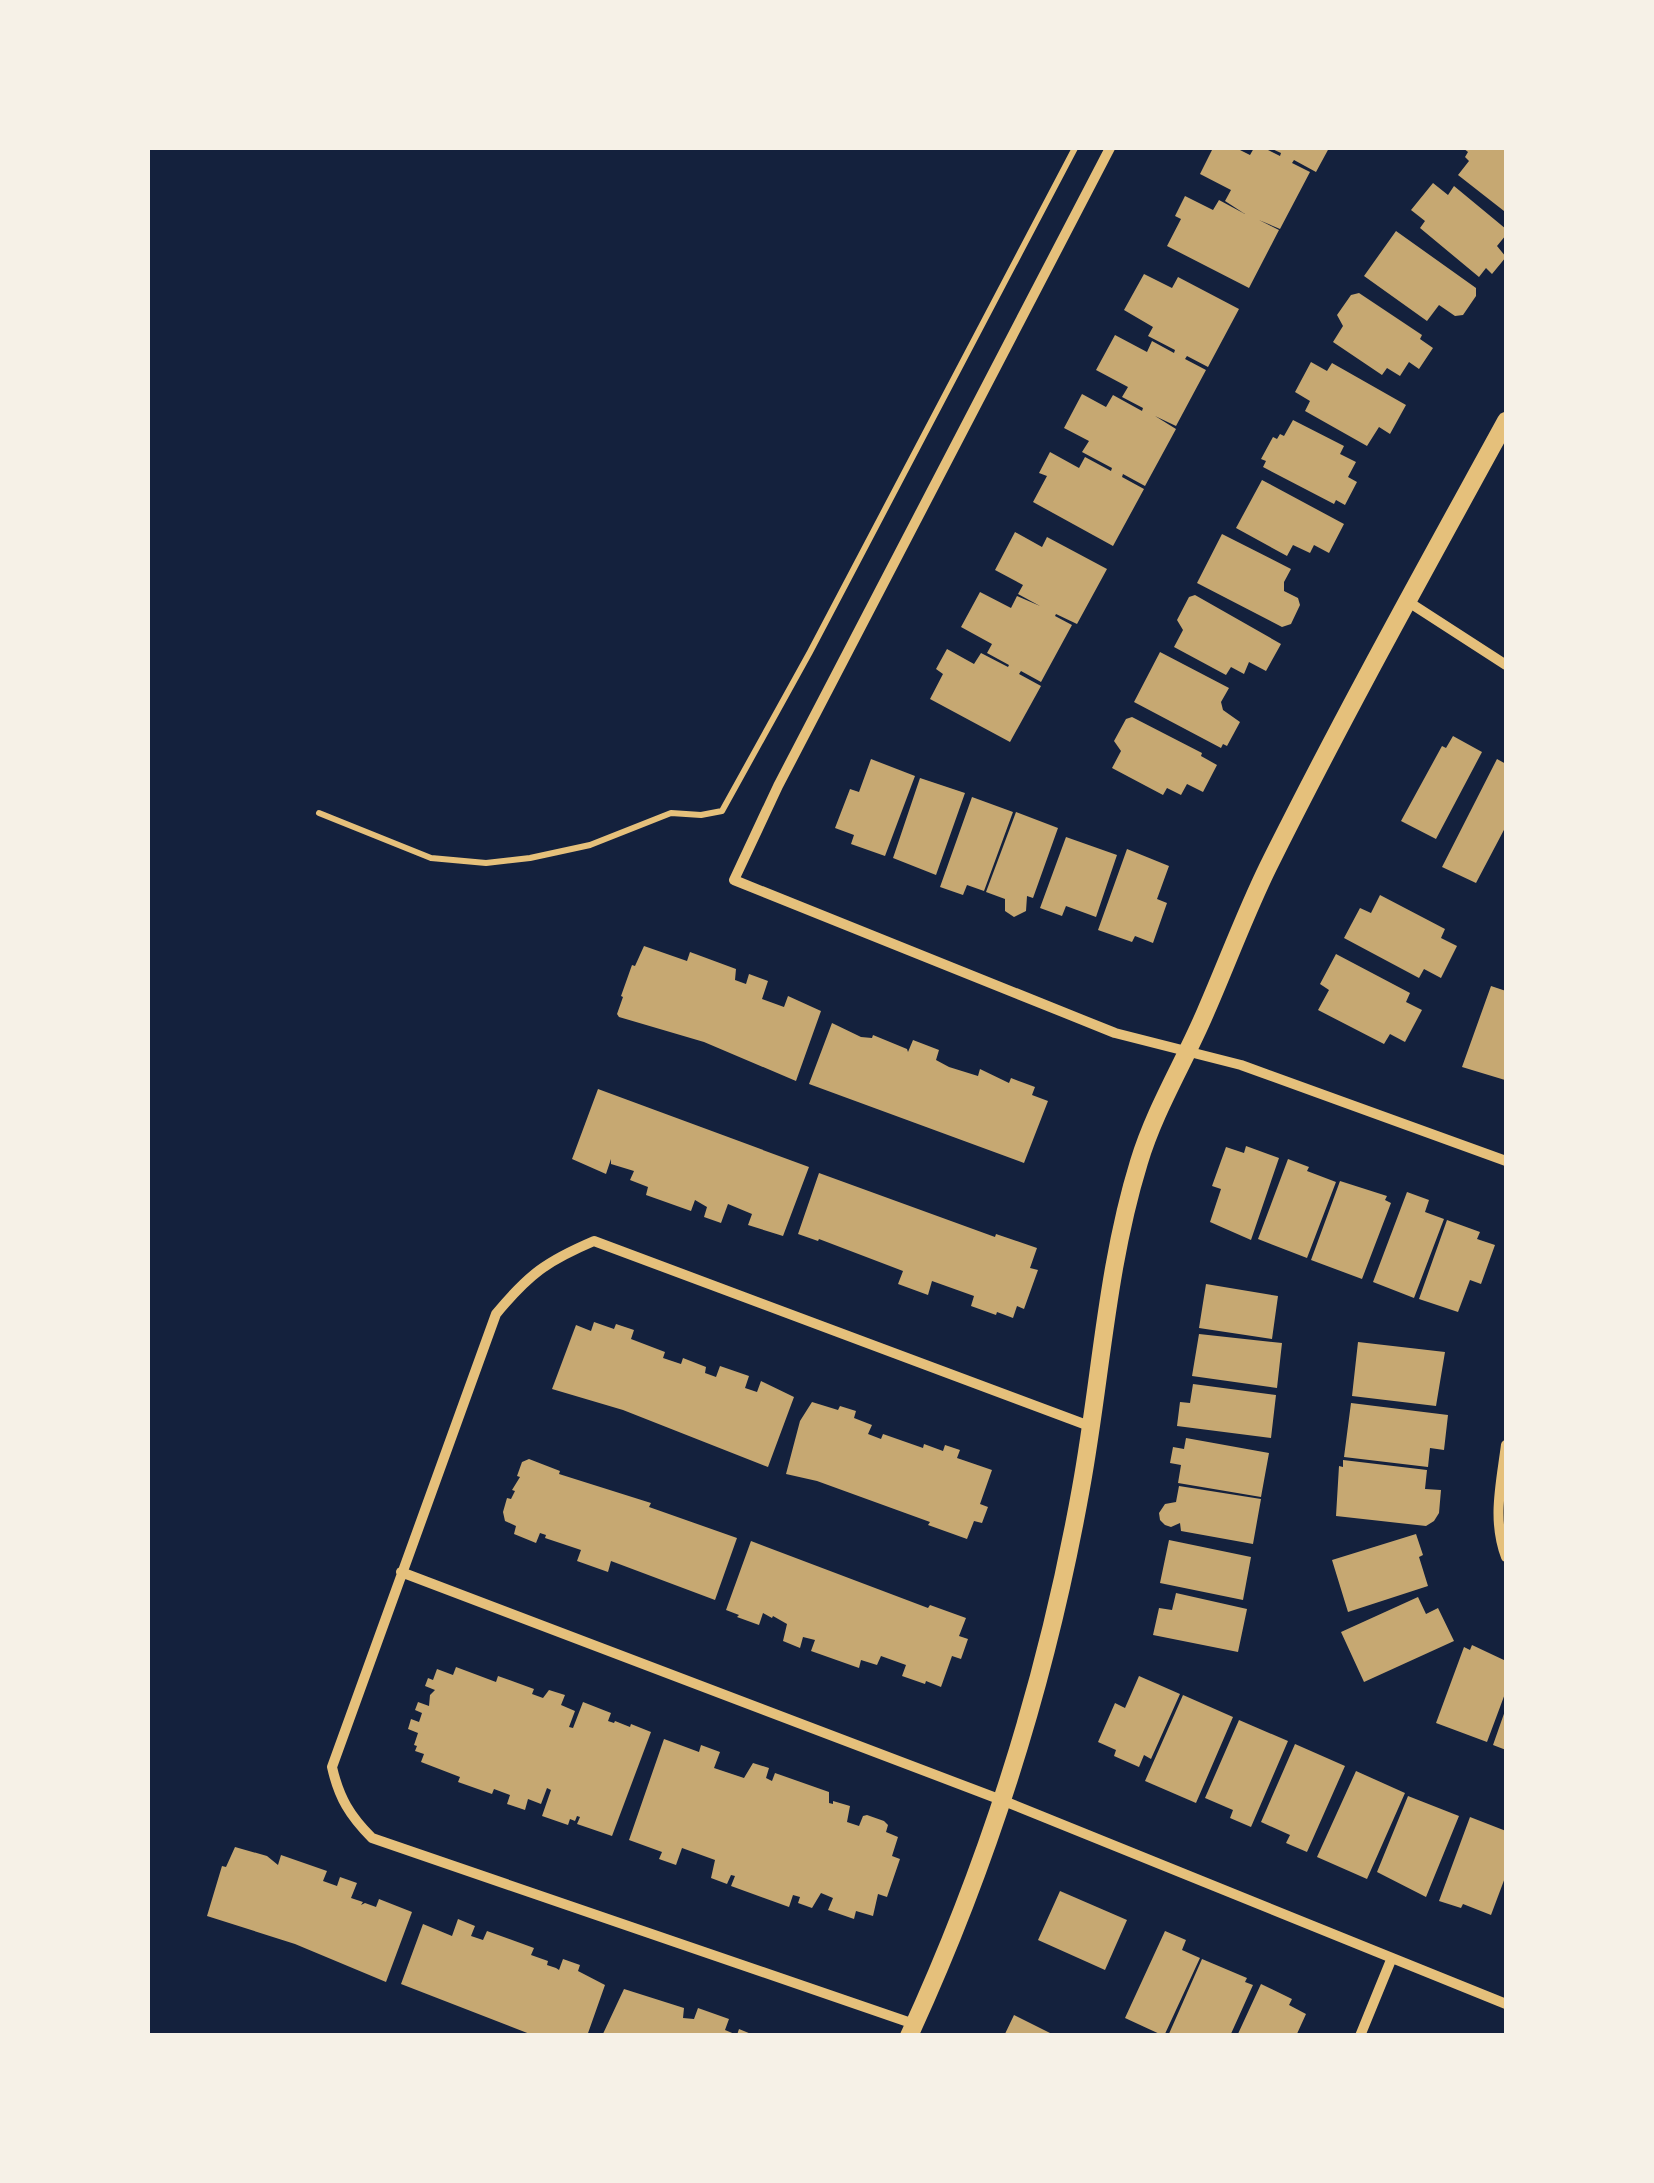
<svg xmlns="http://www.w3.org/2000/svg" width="1654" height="2183" font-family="'PT Serif',serif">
	<rect width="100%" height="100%" fill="#14213d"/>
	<path fill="#c6a872" d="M 1213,148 L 1236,148 L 1250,155 L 1254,148 L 1264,148 L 1280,156 L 1281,153 L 1270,148 L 1329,148 L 1316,172 L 1294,160 L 1292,163 L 1310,172 L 1280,229 L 1259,220 L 1279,230 L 1249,288 L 1167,246 L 1181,219 L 1175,216 L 1185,196 L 1213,210 L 1219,200 L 1245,214 L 1225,201 L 1231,190 L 1200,174 Z
		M 1463,148 L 1506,148 L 1506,207 L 1504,211 L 1458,175 L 1469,161 L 1465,157 L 1468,152 Z
		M 1433,183 L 1448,195 L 1454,186 L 1506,229 L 1506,235 L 1497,246 L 1506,257 L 1492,274 L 1486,268 L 1479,277 L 1420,228 L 1425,221 L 1411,210 Z
		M 1396,231 L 1476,288 L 1476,296 L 1463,315 L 1455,316 L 1439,305 L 1427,321 L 1364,276 Z
		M 1144,274 L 1172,288 L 1178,277 L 1239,309 L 1208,367 L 1187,356 L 1185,359 L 1206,370 L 1176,426 L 1155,416 L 1176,429 L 1145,486 L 1123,474 L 1122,477 L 1144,489 L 1113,546 L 1033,502 L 1047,476 L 1039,473 L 1050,452 L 1079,468 L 1085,457 L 1111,471 L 1112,468 L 1082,452 L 1089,441 L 1064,428 L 1082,394 L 1106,407 L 1113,395 L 1142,411 L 1143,408 L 1122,397 L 1128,387 L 1096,370 L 1115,335 L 1147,352 L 1152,341 L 1174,353 L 1175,350 L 1148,336 L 1153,327 L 1124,310 Z
		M 1359,293 L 1422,335 L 1420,339 L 1433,348 L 1419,369 L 1409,362 L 1400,376 L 1387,368 L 1382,375 L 1333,342 L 1343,326 L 1337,315 L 1351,295 Z
		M 1311,362 L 1327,371 L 1332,363 L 1406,405 L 1390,434 L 1379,427 L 1367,446 L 1305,411 L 1310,401 L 1295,392 Z
		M 1293,420 L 1344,446 L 1340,454 L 1356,462 L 1348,477 L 1357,482 L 1345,505 L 1336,500 L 1334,504 L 1263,467 L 1266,461 L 1261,459 L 1273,437 L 1277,439 L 1280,434 L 1284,436 Z
		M 1262,480 L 1344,524 L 1329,553 L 1314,545 L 1310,553 L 1293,545 L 1287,556 L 1236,528 Z
		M 1015,532 L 1042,547 L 1047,537 L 1107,569 L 1077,624 L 1056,614 L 1055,616 L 1072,625 L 1041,682 L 1021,671 L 1019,674 L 1041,686 L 1010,742 L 930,699 L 943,674 L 936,669 L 947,649 L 974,664 L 981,653 L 1008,667 L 1009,665 L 987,653 L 992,644 L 961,627 L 980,592 L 1011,608 L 1017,596 L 1040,606 L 1018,594 L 1023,585 L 995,570 Z
		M 1222,534 L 1291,569 L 1284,582 L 1284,591 L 1298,598 L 1300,605 L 1291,624 L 1282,627 L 1197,583 Z
		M 1195,595 L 1281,644 L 1266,671 L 1249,662 L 1244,674 L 1231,667 L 1226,675 L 1174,647 L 1183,630 L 1177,620 L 1189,597 Z
		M 1160,652 L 1229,688 L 1221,702 L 1223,710 L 1240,722 L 1227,746 L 1223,744 L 1221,748 L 1134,702 Z
		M 1132,717 L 1202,753 L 1201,756 L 1217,765 L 1203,792 L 1187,784 L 1181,795 L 1167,788 L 1163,795 L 1112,768 L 1121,751 L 1114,741 L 1126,719 Z
		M 1453,736 L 1482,752 L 1436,839 L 1401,821 L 1442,746 L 1446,748 Z
		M 871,759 L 915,776 L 885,856 L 851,844 L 854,835 L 835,828 L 850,789 L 859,792 Z
		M 1497,759 L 1506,764 L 1506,826 L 1476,883 L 1442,867 Z
		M 920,778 L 965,793 L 936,875 L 893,858 Z
		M 972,797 L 1013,812 L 984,891 L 967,885 L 963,895 L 940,887 Z
		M 1016,812 L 1058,828 L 1033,898 L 1027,896 L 1026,911 L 1014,917 L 1005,911 L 1005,899 L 986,892 Z
		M 1066,837 L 1117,855 L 1096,917 L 1066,906 L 1062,916 L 1040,908 Z
		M 1127,849 L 1169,866 L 1157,899 L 1167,903 L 1153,943 L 1135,936 L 1132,942 L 1098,930 Z
		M 1380,895 L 1445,929 L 1441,938 L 1457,946 L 1441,978 L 1424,969 L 1419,978 L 1344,938 L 1360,908 L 1371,913 Z
		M 644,946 L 687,961 L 690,952 L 736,969 L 735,980 L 746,984 L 749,974 L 768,981 L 762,999 L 784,1007 L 788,996 L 821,1011 L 796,1081 L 704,1042 L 619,1017 L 617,1014 L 623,997 L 621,996 L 632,965 L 635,966 Z
		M 1336,954 L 1410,993 L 1406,1002 L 1422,1010 L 1405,1042 L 1390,1034 L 1384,1044 L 1318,1010 L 1329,990 L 1320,984 Z
		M 1491,986 L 1506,991 L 1505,1080 L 1462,1067 Z
		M 832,1023 L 861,1037 L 872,1038 L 873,1035 L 907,1049 L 908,1052 L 913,1040 L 939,1050 L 936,1060 L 949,1067 L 978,1076 L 980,1069 L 1009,1083 L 1011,1078 L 1035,1087 L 1032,1095 L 1048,1101 L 1024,1163 L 809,1084 Z
		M 598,1089 L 809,1167 L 783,1236 L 748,1225 L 752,1214 L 728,1204 L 721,1223 L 704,1217 L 707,1207 L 695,1200 L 691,1211 L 646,1195 L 648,1187 L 630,1180 L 634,1171 L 611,1164 L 611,1159 L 606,1174 L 572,1159 Z
		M 1246,1146 L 1279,1158 L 1251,1240 L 1210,1222 L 1221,1189 L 1212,1186 L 1226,1147 L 1244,1153 Z
		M 1288,1159 L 1309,1167 L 1307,1171 L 1336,1182 L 1307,1258 L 1258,1239 Z
		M 819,1173 L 995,1237 L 996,1234 L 1037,1248 L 1030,1268 L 1038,1270 L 1024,1309 L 1017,1306 L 1013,1318 L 997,1312 L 996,1315 L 971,1306 L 974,1296 L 932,1281 L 928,1295 L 898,1284 L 903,1271 L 819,1239 L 818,1241 L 798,1234 Z
		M 1340,1181 L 1387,1196 L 1385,1200 L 1391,1203 L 1362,1279 L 1311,1260 Z
		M 1407,1192 L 1429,1200 L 1425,1212 L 1444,1219 L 1414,1298 L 1373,1282 Z
		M 1447,1220 L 1480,1232 L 1477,1239 L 1495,1245 L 1481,1284 L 1470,1280 L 1458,1312 L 1419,1299 Z
		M 1206,1284 L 1278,1296 L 1272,1339 L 1199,1328 Z
		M 594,1322 L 614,1329 L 616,1324 L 634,1330 L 631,1339 L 665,1352 L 663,1358 L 681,1364 L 683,1358 L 706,1367 L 705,1373 L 716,1377 L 720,1366 L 749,1376 L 745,1388 L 757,1392 L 761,1381 L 794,1397 L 768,1467 L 623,1410 L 552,1389 L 576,1325 L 591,1331 Z
		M 1199,1334 L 1282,1343 L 1277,1388 L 1192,1376 Z
		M 1358,1342 L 1445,1352 L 1436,1406 L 1352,1396 Z
		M 1193,1384 L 1276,1395 L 1271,1438 L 1177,1426 L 1180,1402 L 1190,1403 Z
		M 812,1402 L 838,1410 L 840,1406 L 856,1411 L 854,1418 L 872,1425 L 868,1434 L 881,1439 L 883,1434 L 923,1448 L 924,1444 L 943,1451 L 945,1445 L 960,1450 L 957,1458 L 992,1470 L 980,1504 L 988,1507 L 982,1523 L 974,1521 L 967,1539 L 928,1525 L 930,1522 L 817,1481 L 786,1474 L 800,1421 Z
		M 1351,1403 L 1448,1415 L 1444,1450 L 1430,1448 L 1428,1467 L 1344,1457 Z
		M 1186,1438 L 1269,1453 L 1261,1497 L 1178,1483 L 1181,1465 L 1170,1463 L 1173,1447 L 1184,1449 Z
		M 529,1459 L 560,1471 L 559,1474 L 651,1503 L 649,1507 L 737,1538 L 715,1600 L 611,1561 L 608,1572 L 577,1561 L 581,1550 L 545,1538 L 546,1535 L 540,1533 L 536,1543 L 514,1534 L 516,1526 L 505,1521 L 503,1512 L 507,1498 L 511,1499 L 515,1491 L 512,1490 L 520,1477 L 517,1476 L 522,1462 Z
		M 1343,1460 L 1427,1470 L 1425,1489 L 1441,1490 L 1439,1513 L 1434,1521 L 1426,1526 L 1336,1516 L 1339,1466 L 1343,1467 Z
		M 1179,1486 L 1261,1499 L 1253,1544 L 1181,1531 L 1180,1523 L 1171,1527 L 1165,1525 L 1160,1520 L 1159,1513 L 1165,1504 L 1176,1502 Z
		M 1416,1534 L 1423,1555 L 1419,1557 L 1428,1586 L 1348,1612 L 1332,1560 Z
		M 1169,1540 L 1251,1557 L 1243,1600 L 1160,1583 Z
		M 751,1541 L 928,1608 L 930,1605 L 966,1618 L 959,1636 L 968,1639 L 961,1659 L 952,1656 L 941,1687 L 926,1681 L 925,1684 L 902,1676 L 906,1665 L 881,1656 L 877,1665 L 861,1660 L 859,1668 L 811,1651 L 815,1640 L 803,1637 L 800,1648 L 783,1641 L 787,1624 L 773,1616 L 772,1618 L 763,1613 L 759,1625 L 737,1617 L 739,1615 L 726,1610 Z
		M 1176,1593 L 1247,1609 L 1238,1652 L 1153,1635 L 1159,1608 L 1172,1610 Z
		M 1418,1597 L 1426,1614 L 1438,1608 L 1454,1641 L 1364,1682 L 1341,1632 Z
		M 1472,1645 L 1506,1661 L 1506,1691 L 1487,1742 L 1436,1723 L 1464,1647 L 1470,1650 Z
		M 456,1667 L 496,1682 L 498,1676 L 534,1689 L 532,1694 L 543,1698 L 549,1690 L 565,1695 L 561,1705 L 575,1711 L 569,1727 L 573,1728 L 583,1702 L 611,1713 L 608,1721 L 614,1723 L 615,1721 L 630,1727 L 631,1724 L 651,1732 L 612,1836 L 577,1824 L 580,1817 L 577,1816 L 575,1821 L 570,1819 L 568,1825 L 542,1816 L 551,1790 L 547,1788 L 541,1804 L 528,1799 L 525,1810 L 507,1804 L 510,1795 L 494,1789 L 492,1794 L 458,1782 L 460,1777 L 421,1762 L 424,1754 L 415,1751 L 417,1746 L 414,1745 L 418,1733 L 408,1729 L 411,1719 L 419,1722 L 422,1713 L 415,1710 L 418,1702 L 429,1706 L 430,1695 L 435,1690 L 425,1686 L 428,1678 L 433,1680 L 437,1669 L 453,1675 Z
		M 1139,1676 L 1180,1694 L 1151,1759 L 1144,1755 L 1139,1767 L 1114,1756 L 1116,1750 L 1098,1742 L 1115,1703 L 1125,1708 Z
		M 1183,1695 L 1233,1717 L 1196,1803 L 1145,1781 Z
		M 1506,1708 L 1506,1750 L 1493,1745 Z
		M 1239,1720 L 1288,1741 L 1251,1827 L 1230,1818 L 1233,1810 L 1205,1798 Z
		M 664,1739 L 699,1752 L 701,1745 L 720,1752 L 714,1768 L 744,1778 L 753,1763 L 769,1768 L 766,1778 L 772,1781 L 775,1773 L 829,1792 L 829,1803 L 833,1804 L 833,1801 L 850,1806 L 847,1822 L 859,1826 L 863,1816 L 867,1815 L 884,1821 L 888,1825 L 886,1832 L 898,1837 L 892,1856 L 900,1859 L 887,1897 L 878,1894 L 873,1916 L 856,1911 L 854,1919 L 828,1910 L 833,1898 L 821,1893 L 812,1908 L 798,1903 L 800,1897 L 793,1895 L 789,1907 L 731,1886 L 735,1876 L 731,1875 L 727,1884 L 711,1878 L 715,1860 L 682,1848 L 676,1865 L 659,1859 L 662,1852 L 629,1840 Z
		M 1295,1744 L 1345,1766 L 1307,1852 L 1286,1843 L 1290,1835 L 1261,1822 Z
		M 1356,1771 L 1405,1793 L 1367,1879 L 1317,1857 Z
		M 1408,1796 L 1459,1816 L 1426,1897 L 1377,1872 Z
		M 1470,1817 L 1506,1831 L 1506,1875 L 1491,1915 L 1463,1904 L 1461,1908 L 1439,1901 Z
		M 235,1847 L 267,1856 L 278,1865 L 281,1855 L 327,1871 L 323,1881 L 337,1886 L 340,1877 L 357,1883 L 351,1898 L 363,1902 L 361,1905 L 365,1903 L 376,1907 L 379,1899 L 412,1912 L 386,1982 L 295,1944 L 207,1916 L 222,1866 L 226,1867 Z
		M 1060,1891 L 1127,1920 L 1105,1970 L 1038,1940 Z
		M 458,1919 L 475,1926 L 471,1936 L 483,1940 L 487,1931 L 534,1948 L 531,1955 L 548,1961 L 547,1965 L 556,1968 L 559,1970 L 563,1959 L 580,1965 L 578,1971 L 605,1985 L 587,2036 L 535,2036 L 401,1984 L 423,1924 L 452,1936 Z
		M 1165,1931 L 1186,1940 L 1182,1950 L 1200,1958 L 1164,2036 L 1125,2018 Z
		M 1202,1959 L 1247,1978 L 1245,1982 L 1253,1985 L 1230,2036 L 1168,2036 Z
		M 1261,1984 L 1292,1999 L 1289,2005 L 1306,2014 L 1296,2036 L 1237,2036 Z
		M 624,1989 L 684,2008 L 683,2018 L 694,2019 L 698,2008 L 729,2019 L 725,2030 L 737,2035 L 739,2029 L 756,2036 L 602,2036 Z
		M 1014,2015 L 1056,2036 L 1004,2036 Z"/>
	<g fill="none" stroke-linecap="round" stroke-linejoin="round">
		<path stroke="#e5c07b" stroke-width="6" d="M 319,813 L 431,858 L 486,863 L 530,858 L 590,845 L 671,813 L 701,815 L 722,811 L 810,652 L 1075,148"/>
		<path stroke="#e5c07b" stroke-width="10" d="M 1110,148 L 778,786 L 734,880 L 1115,1033 L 1241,1065 L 1506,1161
			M 1407,601 L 1506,665
			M 1506,1445 C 1501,1484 1492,1520 1506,1557
			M 401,1572 L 1004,1801 L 1506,2004
			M 914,2024 L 372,1838 C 350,1816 339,1798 332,1767 L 496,1314 C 529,1274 547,1261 594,1241 L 1092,1427
			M 1360,2036 L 1391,1960"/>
		<path stroke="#e5c07b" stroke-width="18" d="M 909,2036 C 990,1860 1047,1678 1081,1488 C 1101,1379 1106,1269 1139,1162 C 1155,1109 1184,1063 1206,1011 C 1227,963 1245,914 1268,867 C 1343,716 1425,569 1506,421"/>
	</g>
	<rect width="1654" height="2183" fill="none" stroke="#f6f1e7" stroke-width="300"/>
</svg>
